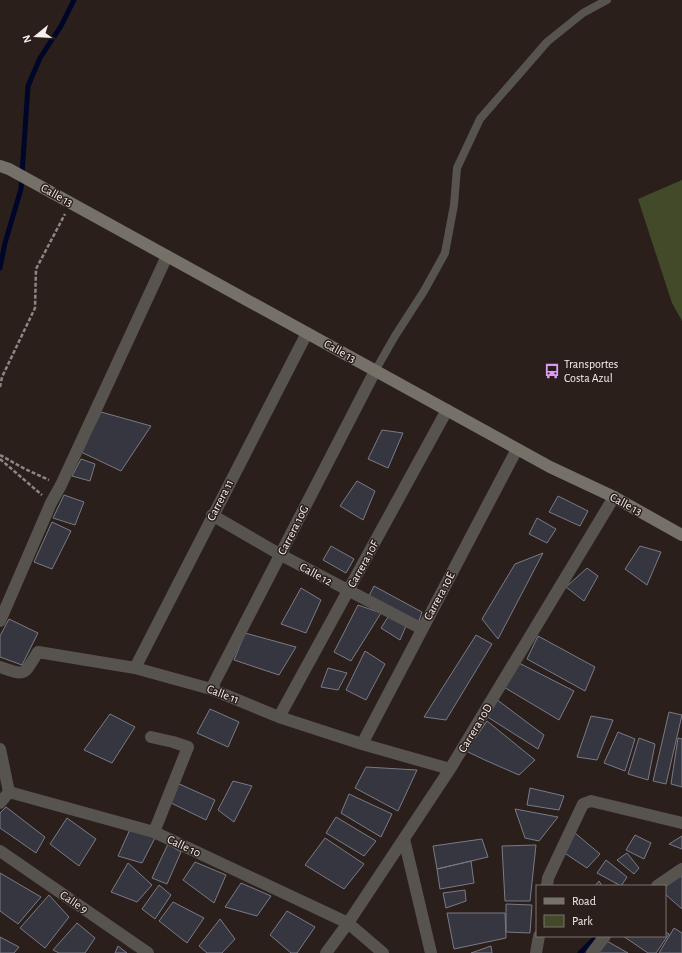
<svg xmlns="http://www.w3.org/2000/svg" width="682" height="953" font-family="'Alegreya Sans',sans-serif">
	<rect width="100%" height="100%" fill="#2a1f1b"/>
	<path fill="#434a2a" d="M 682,180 L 682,321 L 672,303 L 638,199 Z"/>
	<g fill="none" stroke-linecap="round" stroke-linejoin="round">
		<path stroke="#00052a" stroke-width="5" d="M 0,268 L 5,243 L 21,189 L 28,86 L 40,58 L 61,26 L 74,0
			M 580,953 L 597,936"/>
	</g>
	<path fill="#363640" stroke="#7a7a86" d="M 101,412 L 151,426 L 121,471 L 81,452 Z
		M 382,430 L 403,433 L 388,468 L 368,459 Z
		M 81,459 L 95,464 L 90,481 L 72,476 Z
		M 357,481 L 375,491 L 363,520 L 340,506 Z
		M 64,495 L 84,502 L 75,525 L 53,518 Z
		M 558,496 L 588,511 L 580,526 L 549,512 Z
		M 537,518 L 556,529 L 547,543 L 529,534 Z
		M 52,522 L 71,531 L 52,569 L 34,562 Z
		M 331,546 L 354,559 L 346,573 L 323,560 Z
		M 640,546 L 661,552 L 647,585 L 625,569 Z
		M 543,553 L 498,639 L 482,619 L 515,564 Z
		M 587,568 L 598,576 L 584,601 L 566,587 Z
		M 374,586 L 422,612 L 418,624 L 368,598 Z
		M 301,588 L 321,600 L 306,633 L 281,624 Z
		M 358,605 L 381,613 L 351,661 L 334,652 Z
		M 388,617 L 406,626 L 400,640 L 381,628 Z
		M 9,619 L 38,633 L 22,665 L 0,657 L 0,636 Z
		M 245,633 L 296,647 L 279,675 L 234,660 Z
		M 476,635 L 492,644 L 446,720 L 424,717 Z
		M 538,636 L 595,667 L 585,691 L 527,659 Z
		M 365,651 L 385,664 L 366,700 L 346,690 Z
		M 517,662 L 574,691 L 559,720 L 502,686 Z
		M 328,668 L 347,673 L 338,690 L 321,687 Z
		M 496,699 L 544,735 L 538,749 L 486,716 Z
		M 210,709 L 239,722 L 228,747 L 197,733 Z
		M 669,712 L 682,715 L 666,784 L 653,781 Z
		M 110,714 L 135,727 L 112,763 L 84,750 Z
		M 591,716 L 613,720 L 597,760 L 577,757 Z
		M 487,721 L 535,760 L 519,775 L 487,761 L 466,751 Z
		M 618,732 L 635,739 L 625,771 L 604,763 Z
		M 639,738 L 655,744 L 648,780 L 628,774 Z
		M 678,738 L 682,739 L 682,787 L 671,784 Z
		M 366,767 L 417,770 L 398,811 L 355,788 Z
		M 233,781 L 252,786 L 234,822 L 218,810 Z
		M 177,783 L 215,800 L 206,820 L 169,802 Z
		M 530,788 L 564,796 L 559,810 L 527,805 Z
		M 349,794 L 392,814 L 381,837 L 341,813 Z
		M 6,807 L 45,837 L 36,853 L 0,828 L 0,813 Z
		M 515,809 L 558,817 L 539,841 L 525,838 Z
		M 336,817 L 376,841 L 364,856 L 326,833 Z
		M 67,818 L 96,839 L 79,866 L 50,844 Z
		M 131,827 L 156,836 L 142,863 L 118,856 Z
		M 575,833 L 600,854 L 587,868 L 563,852 Z
		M 635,835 L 651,843 L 644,859 L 626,850 Z
		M 682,836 L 682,849 L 669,844 Z
		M 325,838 L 364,864 L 344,889 L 305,865 Z
		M 482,839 L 488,857 L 437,869 L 433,846 Z
		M 168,844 L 181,852 L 167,884 L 152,878 Z
		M 536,845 L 530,901 L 505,901 L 502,846 Z
		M 627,853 L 639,868 L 634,874 L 617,860 Z
		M 606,860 L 627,877 L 621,886 L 597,873 Z
		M 471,861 L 474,883 L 440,889 L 437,869 Z
		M 195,862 L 226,875 L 214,903 L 183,880 Z
		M 128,863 L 152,885 L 137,902 L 111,892 Z
		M 0,873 L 41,897 L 18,924 L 0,911 Z
		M 680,875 L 682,877 L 682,909 L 665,894 L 665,887 Z
		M 599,881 L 602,886 L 595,886 Z
		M 241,883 L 271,896 L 257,916 L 225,907 Z
		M 159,885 L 171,895 L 155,919 L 142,909 Z
		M 465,890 L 466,901 L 446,908 L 443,893 Z
		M 49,895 L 69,917 L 45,948 L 20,928 Z
		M 173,902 L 204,918 L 187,943 L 159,921 Z
		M 506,904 L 532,905 L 530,933 L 506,932 Z
		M 287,911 L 315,927 L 297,953 L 291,953 L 270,935 Z
		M 447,913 L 505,913 L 506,938 L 454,949 Z
		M 220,919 L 235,939 L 222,953 L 207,953 L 199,946 Z
		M 77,923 L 95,938 L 85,953 L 59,953 L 53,950 Z
		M 674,928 L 682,933 L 682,953 L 659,953 Z
		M 665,932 L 669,934 L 656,953 L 648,953 L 623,936 L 665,936 Z
		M 0,937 L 19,947 L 14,953 L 0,953 Z
		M 605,940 L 628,953 L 596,953 Z
		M 118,946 L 127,953 L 115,953 Z
		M 491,946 L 492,953 L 471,953 Z"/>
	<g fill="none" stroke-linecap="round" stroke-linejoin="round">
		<path stroke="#8f8683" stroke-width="2.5" stroke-dasharray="4 2" stroke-linecap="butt" d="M 0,387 L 2,377 L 35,308 L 36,269 L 65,214
			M 0,455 L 25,469 L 49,480
			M 0,459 L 42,495"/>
		<path stroke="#575450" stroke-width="8" d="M 375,371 L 395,336 L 424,291 L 445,253 L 454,205 L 457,168 L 480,119 L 547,42 L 583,13 L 607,0"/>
		<path stroke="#575450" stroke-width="12" d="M 212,515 L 281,555 L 422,629
			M 0,621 L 51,503 L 61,485 L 167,256
			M 0,667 C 26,676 23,676 38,652 L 135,668 L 211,689 L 279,717 L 362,744 L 450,769
			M 135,668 L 307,333
			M 211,689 L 375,371
			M 279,717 L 447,410
			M 151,737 L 173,742 L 188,747 L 154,832
			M 362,744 L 517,449
			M 0,749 L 9,792 L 154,832 L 348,923 L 383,953
			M 0,803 L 9,792
			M 404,839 L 431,953
			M 0,851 L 148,953
			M 547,886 L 548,878 L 583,804 L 591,801 L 682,823
			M 657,886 L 682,869
			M 326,953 L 348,923 L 450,769 L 614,497
			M 536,953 L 539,936
			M 592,953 L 605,936"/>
		<path stroke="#757169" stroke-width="12" d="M 0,166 L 9,169 L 550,467 L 614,497 L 682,535"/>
	</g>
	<defs>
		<symbol id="bus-bare" viewBox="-9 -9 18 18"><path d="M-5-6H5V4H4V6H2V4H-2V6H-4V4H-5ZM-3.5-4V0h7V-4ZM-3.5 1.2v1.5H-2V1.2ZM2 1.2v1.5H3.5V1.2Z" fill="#da9af6" stroke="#2a1f1b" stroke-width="2.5" paint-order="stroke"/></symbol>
	</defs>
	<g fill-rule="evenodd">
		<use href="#bus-bare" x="541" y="360" width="22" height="22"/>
	</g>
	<g text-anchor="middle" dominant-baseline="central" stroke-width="3" stroke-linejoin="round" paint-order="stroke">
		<g font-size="12" fill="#f7efed" stroke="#2a1f1b">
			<text transform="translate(57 195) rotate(29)">Calle 13</text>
			<text transform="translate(340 351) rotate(29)">Calle 13</text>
			<text transform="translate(220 500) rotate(-63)">Carrera 11</text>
			<text transform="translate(626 504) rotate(28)">Calle 13</text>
			<text transform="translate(293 530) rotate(-63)">Carrera 10G</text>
			<text transform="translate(363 564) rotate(-61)">Carrera 10F</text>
			<text transform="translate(316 574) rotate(28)">Calle 12</text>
			<text transform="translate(439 596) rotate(-62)">Carrera 10E</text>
			<text transform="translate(223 694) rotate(21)">Calle 11</text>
			<text transform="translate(475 728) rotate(-59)">Carrera 10D</text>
			<text transform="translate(184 846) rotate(25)">Calle 10</text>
			<text transform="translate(74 902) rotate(34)">Calle 9</text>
		</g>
		<g font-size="12" fill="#f7efed" stroke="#2a1f1b" text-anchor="start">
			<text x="564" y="364">Transportes<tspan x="564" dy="14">Costa Azul</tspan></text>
		</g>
	</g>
	<rect x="536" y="885" width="130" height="52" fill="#2a1f1b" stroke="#7c726f"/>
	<rect x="544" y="898" width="20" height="6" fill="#757169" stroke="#7c726f"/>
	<text x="572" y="905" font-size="12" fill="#f7efed">Road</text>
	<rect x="544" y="915" width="20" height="12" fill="#434a2a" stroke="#7c726f"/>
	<text x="572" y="925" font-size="12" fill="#f7efed">Park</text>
	<g transform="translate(36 36) rotate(252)" stroke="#2a1f1b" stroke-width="3" paint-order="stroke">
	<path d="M0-3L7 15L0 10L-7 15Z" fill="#f7efed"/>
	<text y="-6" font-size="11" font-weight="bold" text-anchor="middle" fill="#f7efed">N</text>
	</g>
</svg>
